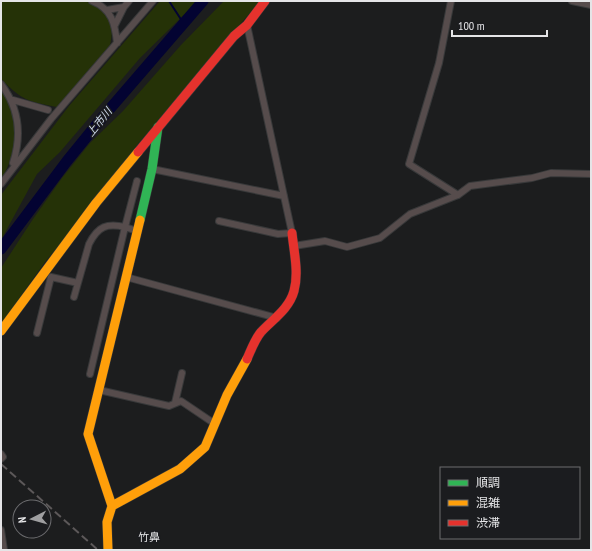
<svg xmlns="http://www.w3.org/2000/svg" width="592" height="551" font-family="'PT Sans Narrow','Noto Sans JP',sans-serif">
	<rect width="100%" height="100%" fill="#1c1d1e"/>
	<path fill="#253207" d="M 1,1 L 85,1 C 106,9 116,21 110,45 L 57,107 C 27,101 23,101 1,79 Z
		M 160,1 L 198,1 L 140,58 L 60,152 L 37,174 L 1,240 L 1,195 L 69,106 Z
		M 224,1 L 260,1 L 137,145 L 77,224 L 45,262 L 1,324 L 1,268 L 33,219 L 62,178 L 90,143 L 123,111 L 181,45 Z
		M 1,90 C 22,114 18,153 1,179 Z"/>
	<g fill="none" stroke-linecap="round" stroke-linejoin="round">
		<path stroke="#030332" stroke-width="2" d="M 169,1 L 184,24"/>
		<path stroke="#030332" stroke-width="11" d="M 1,249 L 67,161 L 102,118 L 203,1"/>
		<defs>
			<path id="street" d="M 92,1 C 112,9 115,24 117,43
				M 451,1 L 439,63 L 409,164 L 458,195
				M 572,1 L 591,5
				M 124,7 L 129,1
				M 107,10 L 124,7 L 115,25
				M 1,84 C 19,108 22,135 13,163
				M 13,100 L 48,110
				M 152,169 L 284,196
				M 1,184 L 51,119 L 153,1
				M 219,221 L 278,234 L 292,233 L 247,25
				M 294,246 L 325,241 L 347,247 L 380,238 L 410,214 L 458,195 L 470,186 L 532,178 L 551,173 L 591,174
				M 126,277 L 277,318
				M 74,297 L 89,244 C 98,226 107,223 125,227 L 137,181
				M 37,333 L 51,277 L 78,283
				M 90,374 L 125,227 L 137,231
				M 99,390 L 169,406 L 181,401 L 215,424
				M 175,403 L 182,373
				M 1,454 L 3,457 L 1,459
				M 1,530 L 4,550"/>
			<path id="fast" d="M 140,220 L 152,169 L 158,127"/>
			<path id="slow" d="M 1,331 L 96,203 L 138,152
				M 112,506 L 88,434 L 140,220
				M 108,550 L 107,522 L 112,506 L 180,469 L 205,447 L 227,395 L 247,359"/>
			<path id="jam" d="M 138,152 L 234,36 L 247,25 L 265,1
				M 247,359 C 251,350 255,339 261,332 C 273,319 289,309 294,291 C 299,273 294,252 292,233"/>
		</defs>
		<use href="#street" stroke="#38393a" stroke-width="8"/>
		<use href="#fast" stroke="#38393a" stroke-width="10"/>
		<use href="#slow" stroke="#38393a" stroke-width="10"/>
		<use href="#jam" stroke="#38393a" stroke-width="10"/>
		<use href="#street" stroke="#564c4c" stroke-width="6"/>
		<use href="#fast" stroke="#30b455" stroke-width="9"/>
		<use href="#slow" stroke="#ff9f0a" stroke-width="9"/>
		<use href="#jam" stroke="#e5322d" stroke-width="9"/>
		<path stroke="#5c5859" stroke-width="2" stroke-dasharray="8 4" stroke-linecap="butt" d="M 1,464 L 98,550"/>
	</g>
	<g text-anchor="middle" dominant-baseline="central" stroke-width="3" stroke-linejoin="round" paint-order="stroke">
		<g font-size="11" font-style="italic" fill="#d0dcee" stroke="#1b1c1f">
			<text transform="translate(99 122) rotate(-51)">上市川</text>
		</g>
		<g font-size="11" fill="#e5e5e7" stroke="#1b1c1f">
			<text x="149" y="537">竹鼻</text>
		</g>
	</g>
	<rect width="592" height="551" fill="none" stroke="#e5e5e7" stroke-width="4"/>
	<rect x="440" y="467" width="140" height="72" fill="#1b1c1f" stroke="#6c6c6f"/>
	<rect x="448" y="480" width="20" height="6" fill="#30b455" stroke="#6c6c6f"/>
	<text x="476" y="487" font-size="12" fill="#e5e5e7">順調</text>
	<rect x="448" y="500" width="20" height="6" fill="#ff9f0a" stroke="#6c6c6f"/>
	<text x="476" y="507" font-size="12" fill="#e5e5e7">混雑</text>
	<rect x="448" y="520" width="20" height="6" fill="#e5322d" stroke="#6c6c6f"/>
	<text x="476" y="527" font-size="12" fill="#e5e5e7">渋滞</text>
	<g transform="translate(32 519) rotate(264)"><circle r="19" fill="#1b1c1f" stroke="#6c6c6f"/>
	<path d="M0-3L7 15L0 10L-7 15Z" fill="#9f9fa1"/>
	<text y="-6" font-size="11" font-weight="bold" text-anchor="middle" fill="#e5e5e7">N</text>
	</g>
	<path d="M452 30v6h95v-6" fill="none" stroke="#e5e5e7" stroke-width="2"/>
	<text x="458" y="30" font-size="12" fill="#e5e5e7" stroke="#1b1c1f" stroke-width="3" paint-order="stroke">100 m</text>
</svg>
